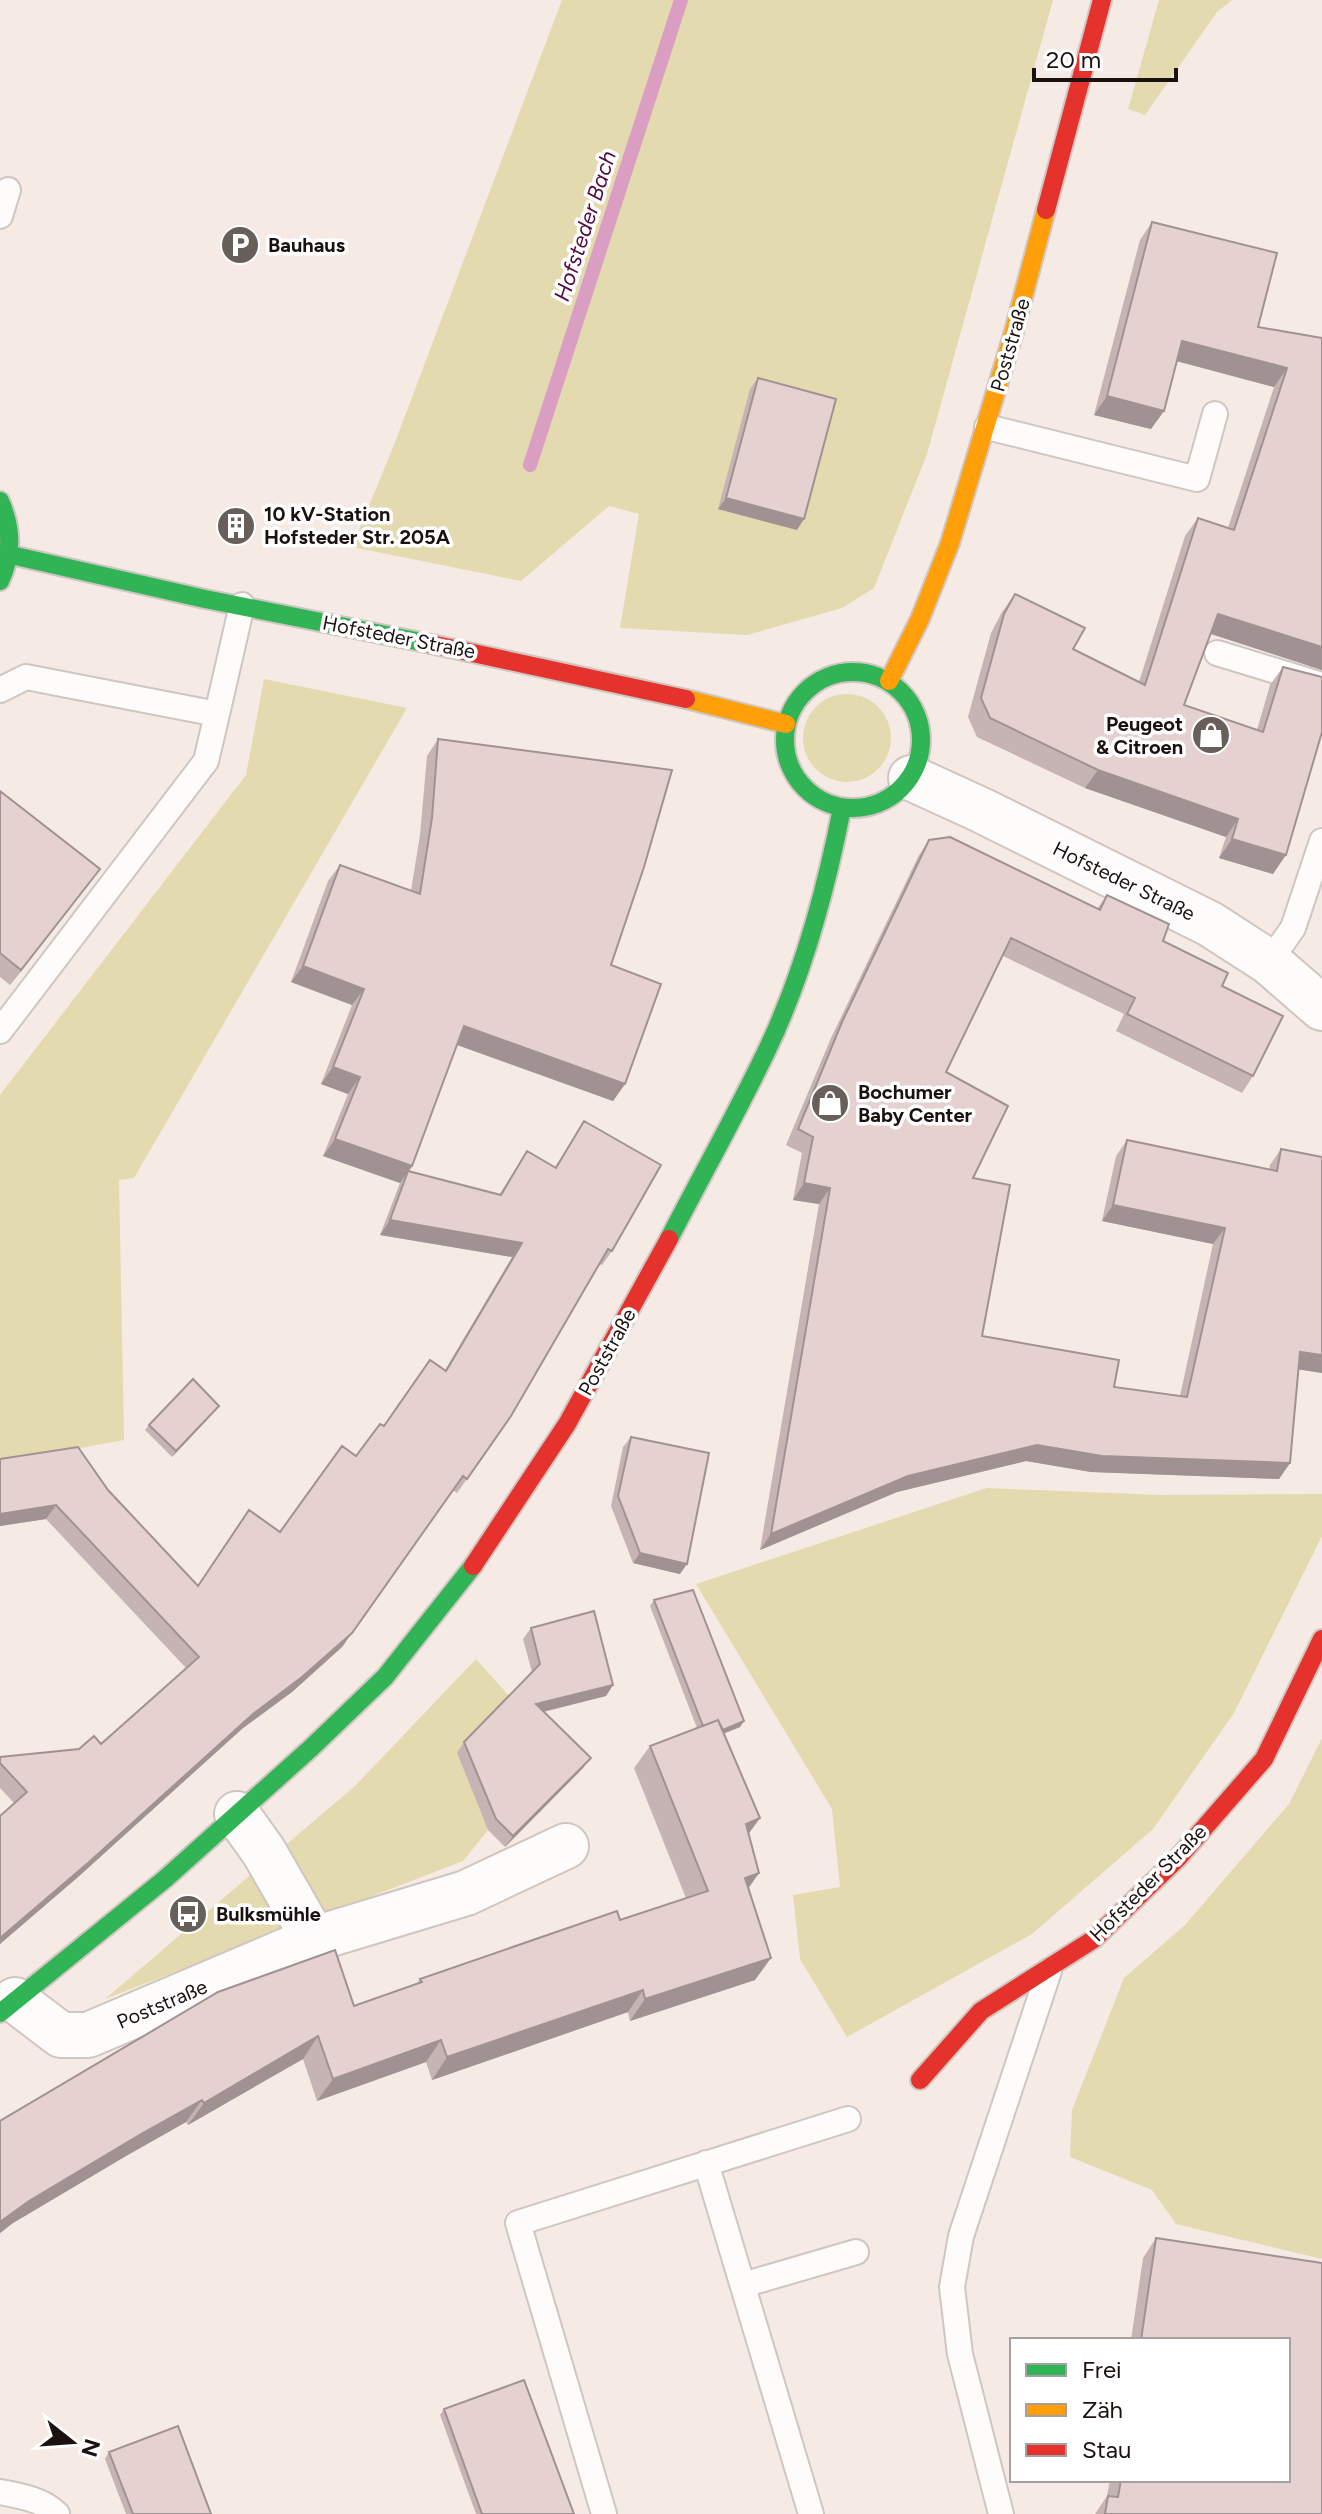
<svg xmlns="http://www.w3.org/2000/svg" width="1322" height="2514" font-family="Figtree,sans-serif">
	<rect width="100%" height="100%" fill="#f6eae4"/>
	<path fill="#e3dab0" d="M 562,0 L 1053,0 L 927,454 L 874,588 L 842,608 L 747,635 L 620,628 L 639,514 L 609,506 L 521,581 L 352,547 L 394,445 Z
		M 1159,0 L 1232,0 L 1217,12 L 1145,115 L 1128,109 Z
		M 264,679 L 407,708 L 134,1178 L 119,1180 L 124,1440 L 0,1463 L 0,1095 L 246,775 Z
		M803 738a44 44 0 1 1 88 0a44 44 0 1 1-88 0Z
		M 987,1488 L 1162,1495 L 1322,1494 L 1322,1536 L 1234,1713 L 1153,1829 L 1032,1934 L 847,2037 L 800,1959 L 793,1895 L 840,1887 L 832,1809 L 696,1584 Z
		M 476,1659 L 510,1697 L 457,1753 L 488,1830 L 463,1861 L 105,1999 L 355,1786 Z
		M 1322,1738 L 1322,2259 L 1176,2224 L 1152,2190 L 1070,2157 L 1072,2110 L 1124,1978 L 1185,1925 L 1289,1804 Z"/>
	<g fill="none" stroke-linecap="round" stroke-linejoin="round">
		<path stroke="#d99ec2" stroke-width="14" d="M 530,465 L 681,0"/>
		<defs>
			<path id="lane" d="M 0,216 L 8,190
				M 987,427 L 1197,479 L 1215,414
				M 1217,653 L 1322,685
				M 0,690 L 26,677 L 217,714 L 242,605
				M 1269,962 L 1293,928 L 1322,841
				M 0,1031 L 206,761 L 217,714
				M 706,2163 L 811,2514
				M 743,2285 L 856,2252
				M 0,2492 C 20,2496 42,2499 57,2514
				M 604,2514 L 518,2223 L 848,2119
				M 1001,2514 L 960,2354 L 952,2287 L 961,2236 L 1049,1971"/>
			<path id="street" d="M 911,778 L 981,810 L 1210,924 L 1269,962 L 1322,1008
				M 314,1939 L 466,1893 L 566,1846
				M 15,2000 L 61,2035 L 88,2035 L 314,1939 L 264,1852 L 237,1814"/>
			<path id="fast" d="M 0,501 C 12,528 13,554 0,581
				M 11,555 L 205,599 L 431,644
				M785 740a68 68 0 1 1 136 0a68 68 0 1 1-136 0Z
				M 669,1239 C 702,1175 737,1113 768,1048 C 804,972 826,890 842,808
				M 0,2013 L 165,1879 L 311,1748 L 385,1677 L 473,1566"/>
			<path id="slow" d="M 889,681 L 920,619 L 950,543 L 1013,335 L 1046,210
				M 686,699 L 786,724"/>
			<path id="jam" d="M 1046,210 L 1102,0
				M 431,644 L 686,699
				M 473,1566 L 567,1424 L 669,1239
				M 920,2080 L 981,2011 L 1094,1939 L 1178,1858 L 1264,1759 L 1322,1639"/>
		</defs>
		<use href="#lane" stroke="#cfc6c1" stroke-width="28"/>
		<use href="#street" stroke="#cfc6c1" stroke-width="48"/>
		<use href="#fast" stroke="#cfc6c1" stroke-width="22"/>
		<use href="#slow" stroke="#cfc6c1" stroke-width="22"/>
		<use href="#jam" stroke="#cfc6c1" stroke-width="22"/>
		<use href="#lane" stroke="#fefcfb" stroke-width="24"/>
		<use href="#street" stroke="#fefcfb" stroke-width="44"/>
		<use href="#fast" stroke="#30b455" stroke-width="18"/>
		<use href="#slow" stroke="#ff9f0a" stroke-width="18"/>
		<use href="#jam" stroke="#e5322d" stroke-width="18"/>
	</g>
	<path fill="#c5b4b3" d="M 1152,222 L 1258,327 L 1322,338 L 1322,670 L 1211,634 L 1184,705 L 1257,730 L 1270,685 L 1283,667 L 1273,874 L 1219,858 L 1226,837 L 1085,788 L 977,737 L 968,717 L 991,633 L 1002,612 L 1015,594 L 1073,649 L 1139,682 L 1185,536 L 1198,518 L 1228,528 L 1274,387 L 1176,361 L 1164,411 L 1151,429 L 1094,415 L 1140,240 Z
		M 758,378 L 797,530 L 718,509 L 750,389 Z
		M 438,739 L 611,965 L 625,1084 L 613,1101 L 457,1045 L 412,1166 L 409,1172 L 499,1195 L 527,1151 L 555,1167 L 584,1121 L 612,1251 L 602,1265 L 599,1264 L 511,1416 L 457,1493 L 453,1490 L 342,1647 L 292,1692 L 243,1728 L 78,1877 L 0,1944 L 0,1816 L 14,1803 L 0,1788 L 0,1757 L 79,1749 L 101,1744 L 186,1668 L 46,1519 L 0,1526 L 0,1459 L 108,1490 L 198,1585 L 280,1532 L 356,1456 L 383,1426 L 445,1370 L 512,1257 L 380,1235 L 400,1183 L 323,1156 L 348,1094 L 321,1084 L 352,1005 L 291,982 L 328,881 L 340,865 L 411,891 L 420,835 L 427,756 Z
		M 0,791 L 100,869 L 10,985 L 0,977 Z
		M 929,840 L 1097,909 L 1107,895 L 1163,941 L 1222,986 L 1253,1076 L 1242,1093 L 1116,1031 L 1124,1014 L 1003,956 L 946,1072 L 973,1178 L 982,1336 L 1114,1387 L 1180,1396 L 1213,1244 L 1102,1221 L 1116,1156 L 1127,1140 L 1269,1170 L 1270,1165 L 1281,1149 L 1322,1157 L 1322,1373 L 1298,1369 L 1290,1463 L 1279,1479 L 1091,1472 L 1026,1461 L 897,1492 L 760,1550 L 819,1204 L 793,1200 L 802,1153 L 786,1145 L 831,1038 L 918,857 Z
		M 215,1411 L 172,1457 L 145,1430 L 149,1425 Z
		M 631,1437 L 680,1574 L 633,1563 L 611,1506 L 623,1447 Z
		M 654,1600 L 744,1721 L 740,1727 L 724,1733 L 760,1818 L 748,1834 L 759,1873 L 748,1888 L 755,1980 L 630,2021 L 628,2012 L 432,2080 L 426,2062 L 317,2101 L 303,2059 L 188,2125 L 186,2122 L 126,2156 L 13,2223 L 0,2233 L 0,2121 L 354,2006 L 417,1984 L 420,1979 L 620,1920 L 686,1898 L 634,1768 L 650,1746 L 697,1728 L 650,1606 Z
		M 531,1628 L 613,1685 L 606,1696 L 544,1712 L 583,1768 L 505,1847 L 488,1830 L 457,1753 L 464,1742 L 532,1672 L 523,1639 Z
		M 1156,2238 L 1322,2263 L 1322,2514 L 1095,2514 L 1107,2496 L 1110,2480 L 1288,2480 L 1288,2340 L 1131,2340 L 1143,2258 Z
		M 444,2409 L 574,2514 L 476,2514 L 440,2415 Z
		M 109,2452 L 211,2514 L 126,2514 L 105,2459 Z"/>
	<path fill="#a09292" d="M 1182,341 L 1287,368 L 1274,387 L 1169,359 Z
		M 1107,396 L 1164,411 L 1151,429 L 1094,415 Z
		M 726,498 L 804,519 L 797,530 L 718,509 Z
		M 1218,614 L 1322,647 L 1322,670 L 1205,632 Z
		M 1098,770 L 1238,819 L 1226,837 L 1085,788 Z
		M 1232,839 L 1286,855 L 1273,874 L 1219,858 Z
		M 100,869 L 89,884 L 10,985 L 21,970 Z
		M 303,966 L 364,989 L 352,1005 L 291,982 Z
		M 464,1026 L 625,1084 L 613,1101 L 452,1043 Z
		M 333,1067 L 360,1077 L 348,1094 L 321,1084 Z
		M 335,1139 L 412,1166 L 400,1183 L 323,1156 Z
		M 804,1183 L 830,1188 L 819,1204 L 793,1200 Z
		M 1113,1205 L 1225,1228 L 1213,1244 L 1102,1221 Z
		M 390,1220 L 522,1243 L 512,1257 L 380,1235 Z
		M 1300,1352 L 1322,1355 L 1322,1373 L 1289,1368 Z
		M 219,1406 L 215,1411 L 172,1457 L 176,1451 Z
		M 1037,1445 L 1290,1463 L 1279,1479 L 1091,1472 L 1026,1461 L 897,1492 L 760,1550 L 771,1534 L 908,1476 Z
		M 463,1476 L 342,1647 L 292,1692 L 243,1728 L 78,1877 L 0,1944 L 0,1938 Z
		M 56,1505 L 46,1519 L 0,1526 L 0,1514 Z
		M 640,1553 L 687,1564 L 680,1574 L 633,1563 Z
		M 613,1685 L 606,1696 L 529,1715 L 536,1704 Z
		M 744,1721 L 740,1727 L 703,1742 L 707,1736 Z
		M 591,1758 L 583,1768 L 505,1847 L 513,1836 Z
		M 760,1818 L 744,1840 L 746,1824 Z
		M 759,1873 L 743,1896 L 745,1878 Z
		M 771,1958 L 755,1980 L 630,2021 L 645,1999 Z
		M 643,1990 L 628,2012 L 432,2080 L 447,2057 Z
		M 318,2036 L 303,2059 L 188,2125 L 204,2103 Z
		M 441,2040 L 426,2062 L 317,2101 L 333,2079 Z
		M 202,2100 L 186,2122 L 126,2156 L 13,2223 L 0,2233 L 0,2222 L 29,2201 L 141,2134 Z"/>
	<path fill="#e5d1d0" stroke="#a09292" stroke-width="2" d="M 1152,222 L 1277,253 L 1258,327 L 1322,338 L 1322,647 L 1218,614 L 1184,705 L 1263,732 L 1283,667 L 1322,677 L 1322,732 L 1286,855 L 1232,839 L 1238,819 L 1098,770 L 990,718 L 981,698 L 1004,614 L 1015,594 L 1085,628 L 1073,649 L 1145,685 L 1198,518 L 1234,530 L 1287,368 L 1182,341 L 1164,411 L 1107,396 Z
		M 758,378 L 836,399 L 804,519 L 726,498 Z
		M 438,739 L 672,770 L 644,867 L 611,965 L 661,984 L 625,1084 L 464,1026 L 412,1166 L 335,1139 L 360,1077 L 333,1067 L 364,989 L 303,966 L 340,865 L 420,894 L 432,818 Z
		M 0,791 L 100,869 L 21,970 L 0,953 Z
		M 950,837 L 1100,910 L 1107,895 L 1169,924 L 1163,941 L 1228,973 L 1222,986 L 1283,1016 L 1253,1076 L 1127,1014 L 1135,998 L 1011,938 L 946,1072 L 1008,1106 L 973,1178 L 1010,1185 L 982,1336 L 1119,1360 L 1114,1387 L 1187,1397 L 1225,1228 L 1113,1205 L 1127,1140 L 1277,1171 L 1281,1149 L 1322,1157 L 1322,1355 L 1300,1352 L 1290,1463 L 1102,1456 L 1037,1445 L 908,1476 L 771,1534 L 830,1188 L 804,1183 L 813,1137 L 798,1129 L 842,1022 L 929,840 Z
		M 584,1121 L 661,1165 L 612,1251 L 608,1249 L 511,1416 L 467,1479 L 463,1476 L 352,1633 L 302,1677 L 253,1714 L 88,1863 L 0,1938 L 0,1816 L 27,1792 L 0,1763 L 0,1757 L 79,1749 L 94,1736 L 101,1744 L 199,1657 L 56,1505 L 0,1514 L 0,1459 L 78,1447 L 108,1490 L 198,1586 L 249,1510 L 280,1532 L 342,1446 L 356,1456 L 380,1424 L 384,1426 L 430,1360 L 446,1371 L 522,1243 L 390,1220 L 408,1171 L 501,1195 L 527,1151 L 556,1168 Z
		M 193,1379 L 219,1406 L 176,1451 L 149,1425 Z
		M 631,1437 L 709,1453 L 687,1564 L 640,1553 L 618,1496 Z
		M 693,1590 L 744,1721 L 723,1730 L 718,1720 L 703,1726 L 654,1600 Z
		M 594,1611 L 613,1685 L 536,1704 L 591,1758 L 513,1836 L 496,1819 L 464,1742 L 540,1664 L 531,1628 Z
		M 718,1720 L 760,1818 L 746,1824 L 759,1873 L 745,1878 L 771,1958 L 645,1999 L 643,1990 L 447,2057 L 441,2040 L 333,2079 L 318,2036 L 204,2103 L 202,2100 L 141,2134 L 29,2201 L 0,2222 L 0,2121 L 218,1992 L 335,1950 L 354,2006 L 422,1982 L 420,1979 L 617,1911 L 620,1920 L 708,1891 L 650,1746 Z
		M 1156,2238 L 1322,2263 L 1322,2514 L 1105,2514 L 1108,2496 L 1118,2497 L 1121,2480 L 1288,2480 L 1288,2340 L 1141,2340 Z
		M 524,2380 L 574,2514 L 482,2514 L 444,2409 Z
		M 178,2426 L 211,2514 L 133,2514 L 109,2452 Z"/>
	<defs>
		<symbol id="parking-disc" viewBox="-11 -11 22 22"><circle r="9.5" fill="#685e5a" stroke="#fff"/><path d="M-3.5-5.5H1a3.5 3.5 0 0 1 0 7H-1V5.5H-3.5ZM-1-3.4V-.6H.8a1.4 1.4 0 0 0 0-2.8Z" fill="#fff"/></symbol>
		<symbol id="building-disc" viewBox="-11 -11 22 22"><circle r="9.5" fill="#685e5a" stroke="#fff"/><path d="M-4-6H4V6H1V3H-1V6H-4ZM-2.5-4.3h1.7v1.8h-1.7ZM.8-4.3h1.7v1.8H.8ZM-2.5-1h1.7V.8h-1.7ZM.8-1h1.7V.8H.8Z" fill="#fff"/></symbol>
		<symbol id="shop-disc" viewBox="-11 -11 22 22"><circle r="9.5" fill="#685e5a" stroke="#fff"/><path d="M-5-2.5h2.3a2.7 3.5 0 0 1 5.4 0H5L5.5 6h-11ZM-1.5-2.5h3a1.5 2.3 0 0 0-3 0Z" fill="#fff"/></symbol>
		<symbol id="bus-disc" viewBox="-11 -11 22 22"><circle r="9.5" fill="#685e5a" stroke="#fff"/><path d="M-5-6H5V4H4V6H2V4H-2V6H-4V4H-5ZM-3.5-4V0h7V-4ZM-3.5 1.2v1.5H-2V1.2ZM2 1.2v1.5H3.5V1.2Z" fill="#fff"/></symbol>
	</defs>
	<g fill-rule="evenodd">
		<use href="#parking-disc" x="218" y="223" width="44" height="44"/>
		<use href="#building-disc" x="214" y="504" width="44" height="44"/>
		<use href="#shop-disc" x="1189" y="713" width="44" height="44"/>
		<use href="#shop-disc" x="808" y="1081" width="44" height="44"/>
		<use href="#bus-disc" x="166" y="1892" width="44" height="44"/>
	</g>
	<g text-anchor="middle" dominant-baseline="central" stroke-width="7" stroke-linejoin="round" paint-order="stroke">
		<g font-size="20" font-weight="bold" fill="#1b120f" stroke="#fff" text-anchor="start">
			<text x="268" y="245">Bauhaus</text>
			<text x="264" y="514">10 kV-Station<tspan x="264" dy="23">Hofsteder Str. 205A</tspan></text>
			<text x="1183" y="724" text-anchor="end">Peugeot<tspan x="1183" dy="23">&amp; Citroen</tspan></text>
			<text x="858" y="1092">Bochumer<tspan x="858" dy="23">Baby Center</tspan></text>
			<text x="216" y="1914">Bulksmühle</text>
		</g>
		<g font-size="20" fill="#1b120f" stroke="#fff">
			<text transform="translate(1010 345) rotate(-74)">Poststraße</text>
			<text transform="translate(399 637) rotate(11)">Hofsteder Straße</text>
			<text transform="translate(1124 881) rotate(26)">Hofsteder Straße</text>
			<text transform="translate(607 1352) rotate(-61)">Poststraße</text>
			<text transform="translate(1148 1883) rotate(-45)">Hofsteder Straße</text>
			<text transform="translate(162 2004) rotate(-23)">Poststraße</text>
		</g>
		<g font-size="22" font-style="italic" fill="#530b42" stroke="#fff">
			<text transform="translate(585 226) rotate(-72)">Hofsteder Bach</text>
		</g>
	</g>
	<rect x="1010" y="2338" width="280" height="144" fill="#ffffff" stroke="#a4a09f" stroke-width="2"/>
	<rect x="1026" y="2364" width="40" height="12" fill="#30b455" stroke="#a4a09f" stroke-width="2"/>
	<text x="1082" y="2378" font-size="24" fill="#1b120f">Frei</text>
	<rect x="1026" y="2404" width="40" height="12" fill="#ff9f0a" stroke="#a4a09f" stroke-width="2"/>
	<text x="1082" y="2418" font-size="24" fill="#1b120f">Zäh</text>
	<rect x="1026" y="2444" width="40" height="12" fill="#e5322d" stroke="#a4a09f" stroke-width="2"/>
	<text x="1082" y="2458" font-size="24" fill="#1b120f">Stau</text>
	<g transform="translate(72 2442) rotate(107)" stroke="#ffffff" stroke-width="6" paint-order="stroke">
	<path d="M0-6L14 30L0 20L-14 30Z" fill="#1b120f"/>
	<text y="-12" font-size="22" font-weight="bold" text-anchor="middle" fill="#1b120f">N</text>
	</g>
	<path d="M1034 68v12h142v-12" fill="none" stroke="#1b120f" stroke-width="4"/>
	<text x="1046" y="68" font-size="24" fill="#1b120f" stroke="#ffffff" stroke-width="6" paint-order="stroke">20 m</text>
</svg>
